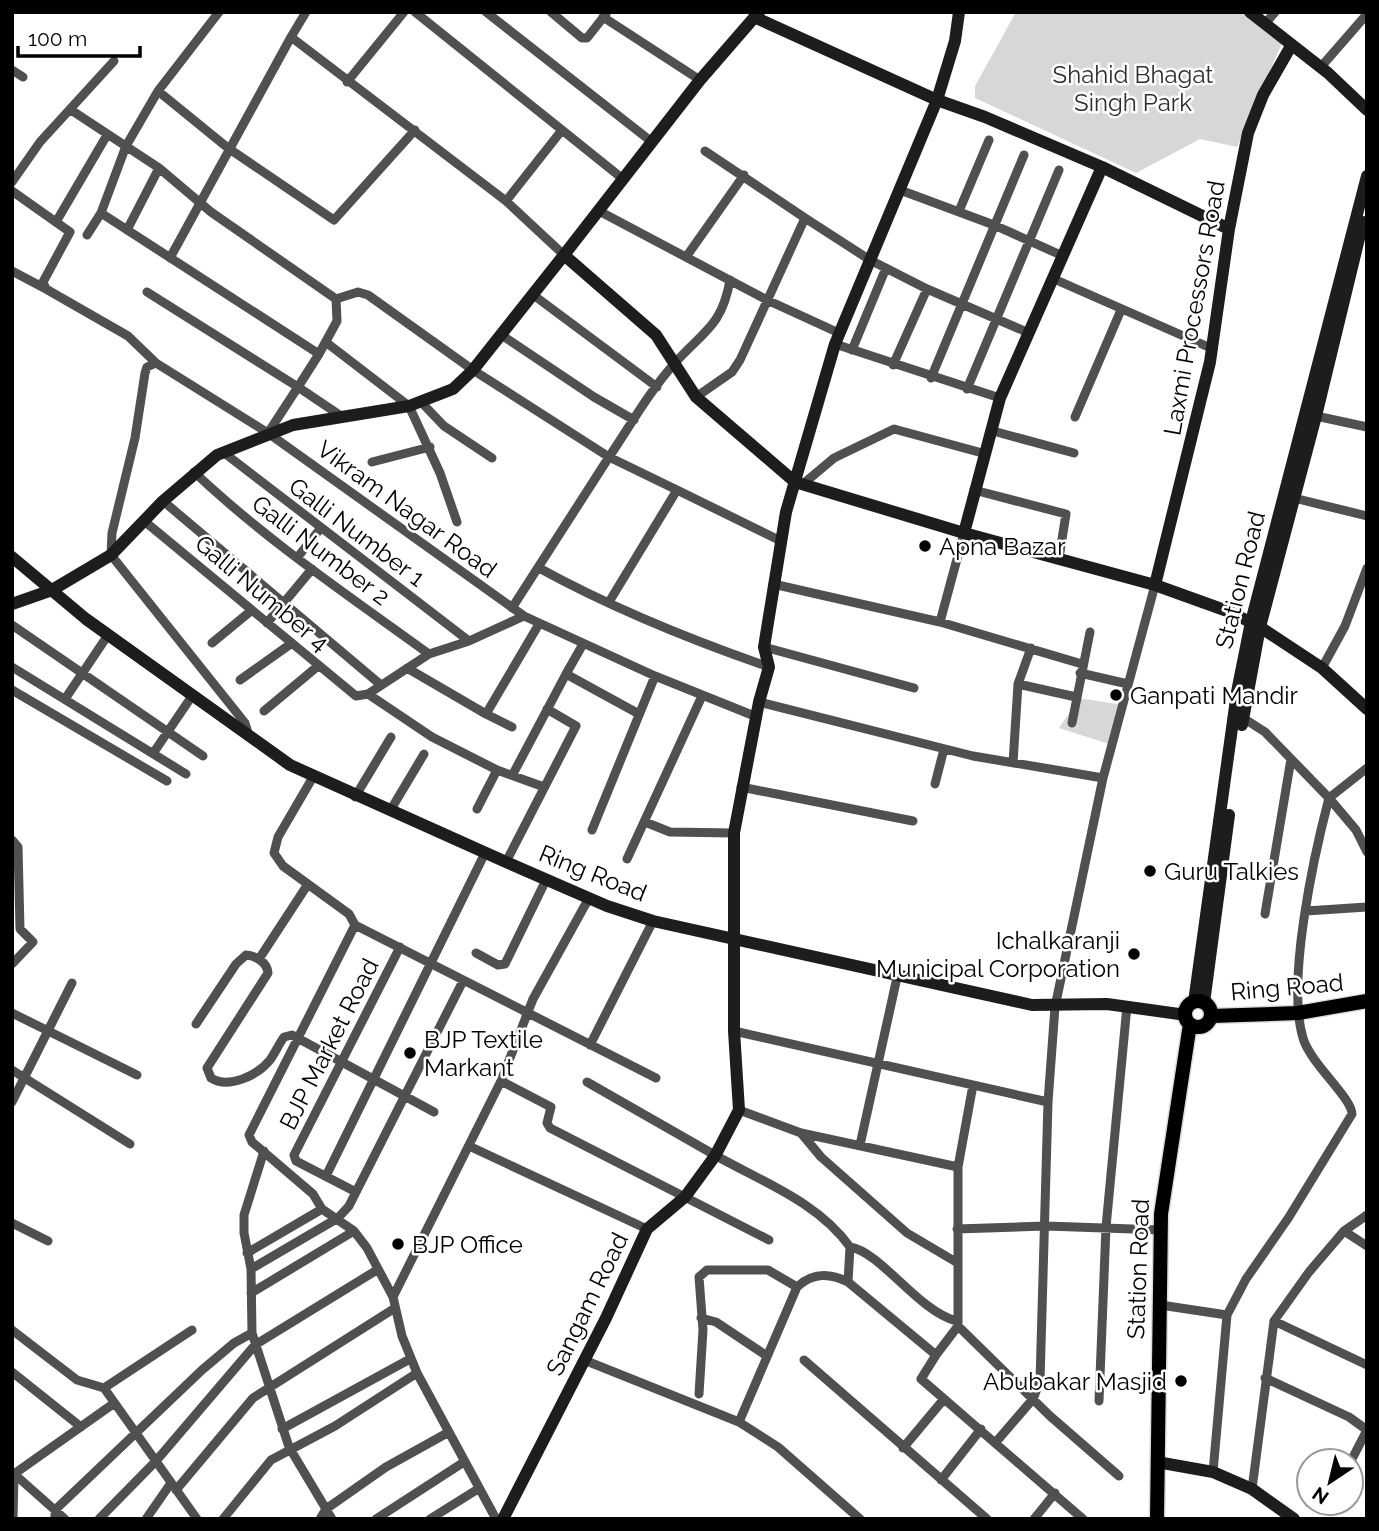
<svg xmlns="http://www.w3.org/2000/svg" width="1379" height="1531" font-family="Raleway,sans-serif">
	<rect width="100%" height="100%" fill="#fff"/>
	<path fill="#d7d7d7" d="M 1016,12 L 1243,12 L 1282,43 L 1237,147 L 1200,139 L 1136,173 L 975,98 L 975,86 Z
		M 1072,697 L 1123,705 L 1112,745 L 1059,728 L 1072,709 Z"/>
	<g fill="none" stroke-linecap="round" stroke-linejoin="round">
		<defs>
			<path id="primary" d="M1185 1014a13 13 0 1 1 26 0a13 13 0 1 1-26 0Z
				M 1211,1016 L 1298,1013 L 1367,1001
				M 1157,1519 L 1161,1214 L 1190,1024"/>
		</defs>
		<use href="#primary" stroke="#dbdbdb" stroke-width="17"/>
		<path stroke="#505050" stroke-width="9" d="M 306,12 L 291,37 L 506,201 L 564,255
			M 415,12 L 562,130 L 506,201
			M 486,12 L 652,142
			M 551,12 L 582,38 L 587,38 L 606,14
			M 603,17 L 700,80
			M 1265,24 L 1275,12
			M 1320,68 L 1367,14
			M 12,70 L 23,77
			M 347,82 L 404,12
			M 158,91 L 228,148 L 334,220 L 415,130
			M 71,110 L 159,168 L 211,212 L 336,299
			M 562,130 L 623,179
			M 705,151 L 805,218
			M 12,182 L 40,142 L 114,61
			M 900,190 L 994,225 L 1063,256
			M 12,191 L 70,232 L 43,282 L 46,289 L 128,336 L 156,363
			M 599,211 L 767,300 L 839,333
			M 959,211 L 989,140
			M 101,213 L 126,146 L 158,91 L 219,12
			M 56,222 L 107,135
			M 127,230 L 159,168
			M 87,235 L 101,213 L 319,354 L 337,321 L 336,299 L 358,292 L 368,295 L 473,370 L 609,457 C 630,426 649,392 674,364 C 702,332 722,327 730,280
			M 686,257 L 744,175
			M 170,258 L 291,37
			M 12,271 L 46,289
			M 1054,279 L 1213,349
			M 927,289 L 1029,333
			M 147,292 L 298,387 L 268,433
			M 532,294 L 657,387
			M 500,334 L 594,397 L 634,420
			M 327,343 L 409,406 L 440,473 L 457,522
			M 835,344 L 1000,398
			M 852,350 L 886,268
			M 319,354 L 298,387 L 341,416
			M 931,378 L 1024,155
			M 967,389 L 1059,170
			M 696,397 L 732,372 L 740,360 L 805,218 L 870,260 L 927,289 L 893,365
			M 422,403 L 444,426 L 492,458
			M 1316,416 L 1367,427
			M 1075,417 L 1121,310
			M 993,431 L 1074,453
			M 223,452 L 469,641
			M 372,462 L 430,447
			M 194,472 C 266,540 349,596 429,654
			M 803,484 L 834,458 L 894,429 L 986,454
			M 974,490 L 1066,514 L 1059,558
			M 1294,498 L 1367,516
			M 163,501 L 381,685
			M 143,520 L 356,696 L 368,694 L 429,654 L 469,641 L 524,616
			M 297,558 L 320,529
			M 539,568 C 612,608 691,640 769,667
			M 773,584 L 940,622 L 1082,664
			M 609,602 L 677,490 L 781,541
			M 512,608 L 609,457 L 677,490
			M 940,622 L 964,533
			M 267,623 L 312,569
			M 12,625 L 203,756
			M 212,643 L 252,610
			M 583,644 L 566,674 L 639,714
			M 764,647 L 914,688
			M 12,667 L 186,774
			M 407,668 L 486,714 L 539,624
			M 1322,668 L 1345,626 L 1367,568
			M 1080,673 L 1128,684
			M 240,680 L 292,643
			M 1018,684 L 1076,697
			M 12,690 L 167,781
			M 368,694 L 432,737 L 497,770 L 544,787
			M 65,699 L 108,635
			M 759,702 L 973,756 L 1103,778
			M 264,711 L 318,666
			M 486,714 L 512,727
			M 1072,723 L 1090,632
			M 249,736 L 245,723 L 111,555 L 112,533 L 135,438 L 145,373 L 147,367 L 156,363 L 268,433 L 524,616 L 655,676 L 757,717
			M 154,752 L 192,696
			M 1013,763 L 1018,684 L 1031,648
			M 1367,768 L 1329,798 L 1356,830 L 1367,852
			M 513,774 L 566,674
			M 313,777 L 278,837 L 274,853 L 283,866 L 349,914 L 355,925 L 249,1135 L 252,1142 L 313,1194 L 322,1209 L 354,1231 L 367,1248 L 393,1297 L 402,1336 L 417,1373 L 496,1519
			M 935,784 L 944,749
			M 741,787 L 913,821
			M 355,797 L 391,737
			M 477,809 L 497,770
			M 390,811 L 424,754
			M 645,822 L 670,832 L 734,833
			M 592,830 L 655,676
			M 12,840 L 18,847 L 20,929 L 33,942 L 12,964
			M 627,859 L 702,696
			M 506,862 L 576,726 L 547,709
			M 1306,911 L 1367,907
			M 1265,914 L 1291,759
			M 355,925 L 656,1078
			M 400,947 L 294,1155 L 296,1161 L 356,1192 L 463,981
			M 476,953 L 498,965 L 505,964 L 546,880
			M 259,959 L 308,884
			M 12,1013 L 137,1075
			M 196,1024 L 236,964 L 246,955 C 256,956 267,962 268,973 L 207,1068 L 211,1078 C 228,1089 257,1076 270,1060 C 275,1053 279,1044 284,1037 L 292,1035 L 434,1112
			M 734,1031 L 1048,1102
			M 590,1045 L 653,921
			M 12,1070 L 130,1144
			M 501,1081 L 551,1107 L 547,1123 L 550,1128 L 769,1240
			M 587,1082 C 629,1106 671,1130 713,1154 C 760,1181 817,1201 850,1247 L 848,1282 L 936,1355 L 921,1379 L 1083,1519
			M 12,1102 L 72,983
			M 739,1110 L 801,1133 L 958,1167 L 958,1326 L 1050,1416 L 1119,1476
			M 801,1133 L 821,1157 L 907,1233 L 956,1262
			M 860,1145 L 898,973
			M 469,1146 L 647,1229
			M 264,1151 L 244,1215 L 244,1233 L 251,1269 L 252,1333 L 289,1447 L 332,1519
			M 958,1167 L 973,1085
			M 326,1176 L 485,853
			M 12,1223 L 48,1241
			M 957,1229 L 1046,1226 L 1161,1230
			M 1344,1231 L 1367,1215
			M 850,1247 C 881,1252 917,1310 956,1321
			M 247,1253 L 322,1209
			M 251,1269 L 338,1218 L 349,1206 L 356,1192
			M 251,1293 L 354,1231
			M 393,1297 L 501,1081 L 533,999 L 589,898
			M 1167,1306 L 1227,1315
			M 701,1318 L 716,1322 L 767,1356
			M 1274,1321 L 1367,1365
			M 12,1330 L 77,1380 L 104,1388 L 197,1519
			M 936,1355 L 958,1326
			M 584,1360 L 739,1422 L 778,1447 L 860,1519
			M 804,1360 L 987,1519
			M 12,1372 L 81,1427
			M 1265,1378 L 1349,1417 L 1367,1430
			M 104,1388 L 192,1330
			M 699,1394 L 703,1330 L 699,1277 L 707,1270 L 768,1270 L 797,1287
			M 1099,1401 L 1106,1227 L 1127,1006
			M 739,1422 L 797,1287 C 813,1272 830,1273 848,1282
			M 282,1429 L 410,1359
			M 996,1442 L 1033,1399 L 1040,1381 L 1048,1102 L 1055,1007 L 1103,778 L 1155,585
			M 903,1448 L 944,1399
			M 1351,1461 L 1367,1430
			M 12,1472 L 65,1519
			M 1213,1472 L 1227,1315 L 1246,1279 L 1289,1217 L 1352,1114 C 1352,1098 1310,1063 1303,1038 C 1286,982 1314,855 1329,798 L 1265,732 L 1240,716
			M 14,1474 L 113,1404
			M 941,1480 L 981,1429
			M 1252,1489 L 1274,1321 L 1309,1272 L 1344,1231 L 1367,1246
			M 176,1490 L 253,1398 L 395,1308
			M 13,1519 L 14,1474
			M 55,1519 L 55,1510 L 202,1370 L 234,1343 L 252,1333
			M 99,1519 L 156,1461 L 255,1345 L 377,1270
			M 146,1519 L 171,1483
			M 223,1519 L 271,1460 L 335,1426 L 417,1373
			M 320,1519 L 326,1509 L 386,1467 L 449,1432
			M 376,1519 L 464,1462
			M 430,1519 L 478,1489
			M 1034,1519 L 1055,1493"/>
		<path stroke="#1d1d1d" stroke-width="12" d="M 759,12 L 700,80 L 564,255 L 656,335 L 696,397 L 795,482 L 964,533 L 1155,585 L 1230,612 L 1260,627 L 1322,668 L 1367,709
			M 1250,12 L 1328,73 L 1367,110
			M 754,17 L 937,100 L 985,117 L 1102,167 L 1229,229
			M 964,533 L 1000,398 L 1102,167
			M 12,557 L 86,619 L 290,765 L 506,862 L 607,906 L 653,921 L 1032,1005 L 1107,1004 L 1186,1015
			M 1155,585 L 1210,362 L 1229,229 L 1248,133 L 1263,95 L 1291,46
			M 12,604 L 52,590 L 111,555 L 163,501 L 217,455 L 293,425 L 409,406 L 453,389 L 473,370 L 564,255
			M 1242,725 L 1260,627 L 1316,416 L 1363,222
			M 1194,1002 L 1237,692 L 1251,622 L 1367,176
			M 1204,1003 L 1229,815
			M 1157,1462 L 1213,1472 L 1252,1489 L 1294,1519
			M 503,1519 L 606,1318 L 647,1229 L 685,1197 L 715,1156 L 739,1110 L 734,1031 L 734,833 L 759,702 L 769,667 L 764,647 L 786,512 L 835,344 L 937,100 L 955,41 L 959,12"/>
		<use href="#primary" stroke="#000" stroke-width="14"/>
	</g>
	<g fill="#000" stroke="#fff" stroke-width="2.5">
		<circle cx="925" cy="546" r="7"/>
		<circle cx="1116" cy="695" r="7"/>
		<circle cx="1150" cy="871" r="7"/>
		<circle cx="1134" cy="954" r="7"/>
		<circle cx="410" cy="1053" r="7"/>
		<circle cx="398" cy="1244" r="7"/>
		<circle cx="1181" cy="1381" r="7"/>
	</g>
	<g text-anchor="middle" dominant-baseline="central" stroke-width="5" stroke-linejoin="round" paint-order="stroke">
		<g font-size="24" fill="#2e2e2e" stroke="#fff">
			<text x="1133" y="74">Shahid Bhagat<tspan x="1133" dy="28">Singh Park</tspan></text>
		</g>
		<g font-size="24" fill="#000" stroke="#fff">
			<text transform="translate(1194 308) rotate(-80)">Laxmi Processors Road</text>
			<text transform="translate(407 509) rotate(36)">Vikram Nagar Road</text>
			<text transform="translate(357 532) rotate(37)">Galli Number 1</text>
			<text transform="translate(321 550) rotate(37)">Galli Number 2</text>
			<text transform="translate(1240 580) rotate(-76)">Station Road</text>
			<text transform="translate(262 593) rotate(40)">Galli Number 4</text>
			<text transform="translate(593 873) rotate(22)">Ring Road</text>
			<text transform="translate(1287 987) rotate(-5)">Ring Road</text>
			<text transform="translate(329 1044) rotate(-63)">BJP Market Road</text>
			<text transform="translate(1138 1269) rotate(-88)">Station Road</text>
			<text transform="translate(587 1304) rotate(-64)">Sangam Road</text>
		</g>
		<g font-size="24" fill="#000" stroke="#fff" text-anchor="start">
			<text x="939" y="546">Apna Bazar</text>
			<text x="1130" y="695">Ganpati Mandir</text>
			<text x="1164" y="871">Guru Talkies</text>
			<text x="1120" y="940" text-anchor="end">Ichalkaranji<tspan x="1120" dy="28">Municipal Corporation</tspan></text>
			<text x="424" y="1039">BJP Textile<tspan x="424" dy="28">Markant</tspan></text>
			<text x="412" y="1244">BJP Office</text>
			<text x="1167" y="1381" text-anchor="end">Abubakar Masjid</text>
		</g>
	</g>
	<rect width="1379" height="1531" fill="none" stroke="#000000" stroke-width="28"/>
	<g transform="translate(1330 1482) rotate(215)"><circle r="33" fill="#ffffff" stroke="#999999" stroke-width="2"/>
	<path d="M0-5L12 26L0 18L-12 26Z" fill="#000000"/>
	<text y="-10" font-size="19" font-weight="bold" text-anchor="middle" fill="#000000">N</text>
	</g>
	<path d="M18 46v10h122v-10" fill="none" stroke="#000000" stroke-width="3.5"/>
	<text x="28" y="46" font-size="21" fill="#000000" stroke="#ffffff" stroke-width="5" paint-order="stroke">100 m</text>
</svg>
